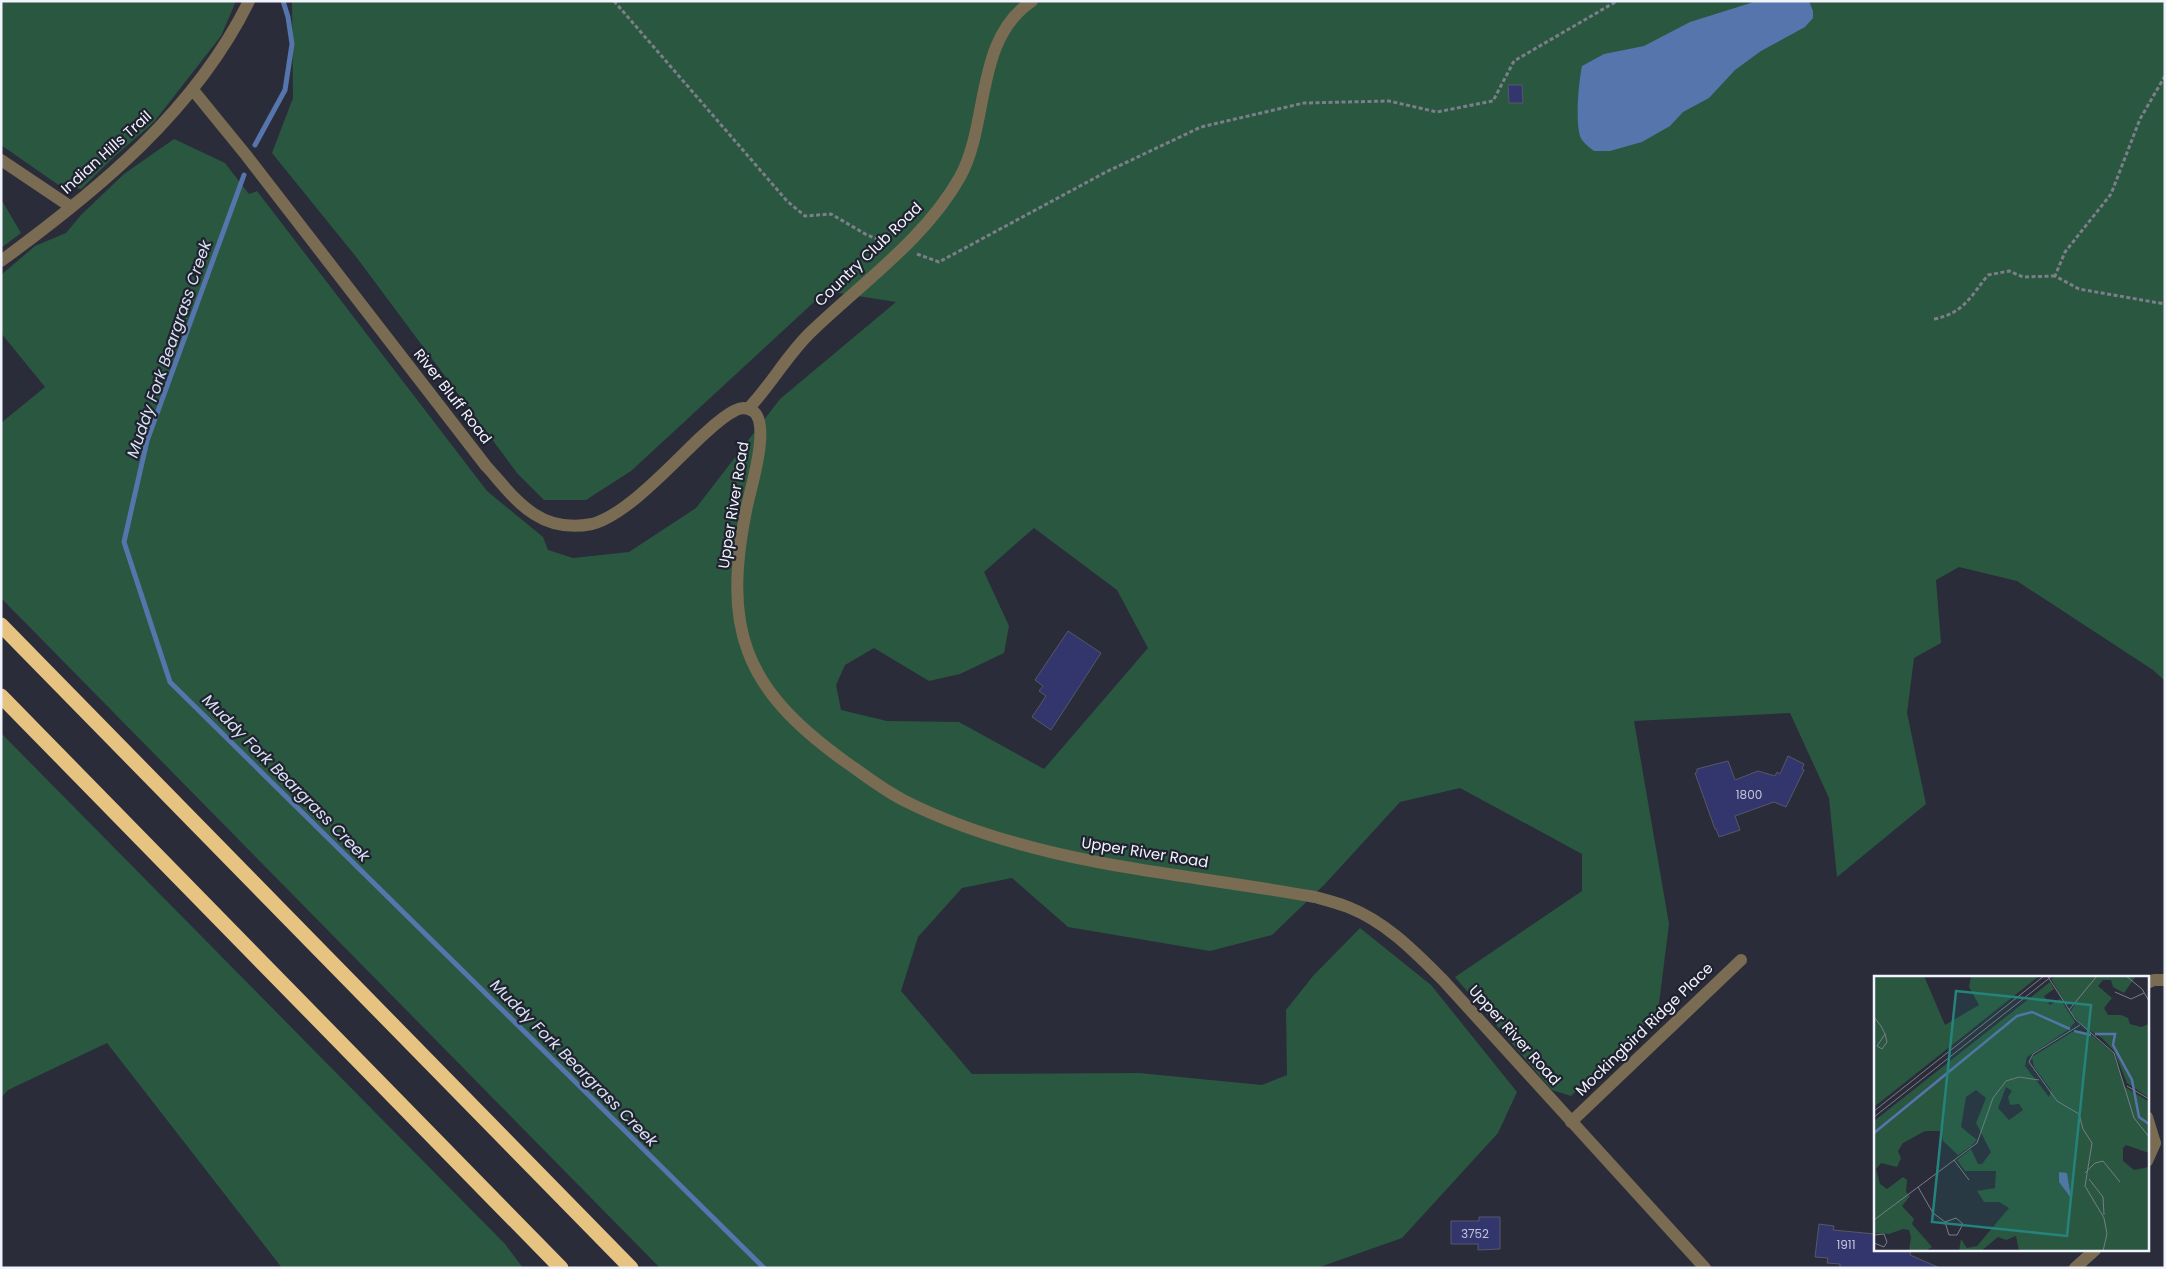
<svg xmlns="http://www.w3.org/2000/svg" width="2166" height="1269" font-family="Poppins,sans-serif">
	<rect width="100%" height="100%" fill="#2a2c3a"/>
	<path fill="#2a5740" fill-rule="evenodd" d="M 1,1 L 236,1 L 221,36 L 154,122 L 115,156 L 81,189 L 60,186 L 1,145 Z
		M 292,1 L 2165,1 L 2165,681 L 2153,670 L 2017,581 L 1959,567 L 1936,580 L 1941,643 L 1914,658 L 1907,713 L 1926,804 L 1837,877 L 1829,798 L 1790,713 L 1634,721 L 1669,924 L 1658,1011 L 1571,1096 L 1552,1090 L 1455,977 L 1582,891 L 1582,854 L 1460,788 L 1400,802 L 1325,884 L 1272,935 L 1210,951 L 1068,927 L 1012,878 L 962,888 L 918,937 L 901,991 L 972,1074 L 1139,1073 L 1262,1085 L 1287,1075 L 1286,1010 L 1313,976 L 1360,928 L 1431,985 L 1517,1092 L 1498,1133 L 1402,1238 L 1317,1268 L 660,1268 L 1,598 L 1,423 L 45,387 L 1,333 L 1,275 L 35,246 L 66,233 L 81,215 L 124,174 L 174,139 L 225,163 L 249,194 L 257,191 L 487,491 L 543,537 L 548,550 L 573,558 L 629,552 L 696,508 L 780,399 L 896,302 L 826,291 L 631,471 L 586,500 L 544,500 L 517,473 L 357,258 L 272,153 L 293,98 ZM 1034,528 L 1117,590 L 1148,648 L 1044,769 L 959,722 L 887,721 L 841,710 L 836,685 L 845,665 L 874,648 L 929,681 L 960,674 L 1004,653 L 1009,626 L 984,572 Z
		M 1,199 L 21,233 L 1,248 Z
		M 1,733 L 505,1244 L 523,1268 L 282,1268 L 107,1043 L 8,1090 L 1,1098 Z"/>
	<path fill="#5575ac" d="M 1757,1 L 1809,1 L 1813,11 L 1813,18 L 1805,27 L 1761,51 L 1735,70 L 1709,98 L 1683,112 L 1670,126 L 1642,142 L 1610,151 L 1594,151 C 1590,148 1585,144 1582,140 C 1574,129 1579,80 1582,66 L 1604,54 L 1644,46 L 1690,22 Z"/>
	<g fill="none" stroke-linecap="round" stroke-linejoin="round">
		<path stroke="#5575ac" stroke-width="5" d="M 255,145 L 285,90 L 292,44 L 288,17 L 283,1
			M 244,175 L 147,441 L 124,542 L 170,682 L 764,1268"/>
	</g>
	<path fill="#33356d" stroke="#565868" d="M 1508,85 L 1522,85 L 1523,103 L 1509,103 Z
		M 1068,631 L 1101,653 L 1051,730 L 1032,717 L 1046,696 L 1039,691 L 1043,686 L 1035,680 Z
		M 1788,756 L 1804,764 L 1802,769 L 1804,770 L 1786,807 L 1774,802 L 1735,816 L 1740,830 L 1719,837 L 1716,829 L 1715,829 L 1695,773 L 1697,772 L 1697,769 L 1728,761 L 1735,780 L 1758,771 L 1775,776 L 1777,772 L 1780,774 Z
		M 1479,1217 L 1500,1217 L 1500,1249 L 1478,1250 L 1478,1244 L 1451,1244 L 1451,1221 L 1479,1221 Z
		M 1819,1224 L 1834,1226 L 1833,1230 L 1875,1234 L 1875,1250 L 1911,1250 L 1910,1255 L 1940,1268 L 1840,1268 L 1840,1264 L 1827,1263 L 1828,1258 L 1815,1257 Z"/>
	<g fill="none" stroke-linecap="round" stroke-linejoin="round">
		<path stroke="#7c7e89" stroke-width="3" stroke-dasharray="4 2.5" stroke-linecap="butt" d="M 614,1 L 787,201 L 805,216 L 831,214 L 867,235 L 888,243
			M 2165,76 L 2140,119 L 2111,194 L 2065,252 L 2055,276 L 2079,289 L 2165,304
			M 917,254 L 939,262 L 1106,172 L 1201,127 L 1304,103 L 1389,101 L 1437,112 L 1493,101 L 1514,61 L 1617,1
			M 1934,319 C 1963,314 1971,296 1988,275 L 2009,271 L 2023,277 L 2055,276"/>
		<path stroke="#7a6c52" stroke-width="12" d="M 193,90 L 246,155 L 486,466 C 501,482 515,502 534,514 C 551,525 572,528 592,524 C 627,515 675,461 702,436 C 712,427 723,416 736,410 C 742,407 748,408 753,411 C 771,424 751,487 747,506 C 722,627 742,687 843,760 C 863,774 883,790 905,801 C 1033,865 1177,872 1315,897 C 1326,900 1338,903 1348,907 C 1386,922 1414,951 1442,979 L 1705,1268
			M 1,160 L 71,207
			M 1,261 C 98,190 195,111 249,1
			M 748,409 C 772,384 788,353 813,330 C 864,281 925,239 960,177 C 990,122 974,40 1032,1
			M 2147,983 L 2154,980 L 2165,980
			M 2147,1117 L 2155,1143 L 2147,1161
			M 1571,1122 L 1741,960
			M 2075,1268 L 2095,1250"/>
		<path stroke="#e6c380" stroke-width="15" d="M 1,625 L 631,1268
			M 1,696 L 561,1268"/>
	</g>
	<g text-anchor="middle" dominant-baseline="central" stroke-width="4.5" stroke-linejoin="round" paint-order="stroke">
		<g font-size="12" fill="#c2c4d9">
			<text x="1749" y="794">1800</text>
			<text x="1475" y="1233">3752</text>
			<text x="1846" y="1244">1911</text>
		</g>
		<g font-size="15" fill="#f2f4fd" stroke="#202230">
			<text transform="translate(106 152) rotate(-42)">Indian Hills Trail</text>
			<text transform="translate(868 254) rotate(-44)">Country Club Road</text>
			<text transform="translate(453 396) rotate(52)">River Bluff Road</text>
			<text transform="translate(733 505) rotate(-81)">Upper River Road</text>
			<text transform="translate(1145 852) rotate(9)">Upper River Road</text>
			<text transform="translate(1644 1029) rotate(-44)">Mockingbird Ridge Place</text>
			<text transform="translate(1515 1035) rotate(48)">Upper River Road</text>
		</g>
		<g font-size="16" font-style="italic" fill="#d8e2f2" stroke="#202230">
			<text transform="translate(169 349) rotate(-71)">Muddy Fork Beargrass Creek</text>
			<text transform="translate(286 778) rotate(45)">Muddy Fork Beargrass Creek</text>
			<text transform="translate(574 1063) rotate(45)">Muddy Fork Beargrass Creek</text>
		</g>
	</g>
	<g transform="translate(1874 976)">
		<rect width="275" height="275" fill="#2a2c3a"/>
		<path d="M 0,0 L 50,0 L 71,49 L 105,29 L 95,11 L 97,0 L 165,0 L 0,131 ZM 181,0 L 262,0 L 250,17 L 239,11 L 237,4 L 229,4 L 224,10 L 238,22 L 230,32 L 234,39 L 247,39 L 254,42 L 256,48 L 267,51 L 275,48 L 275,122 L 253,107 L 240,75 L 228,62 L 211,52 L 196,36 L 203,26 L 192,29 L 177,3 ZM 176,6 L 180,13 L 170,20 L 176,29 L 186,23 L 201,46 L 194,54 L 153,81 L 151,90 L 175,121 L 177,114 L 160,91 L 158,81 L 198,56 L 219,60 L 239,77 L 251,111 L 274,125 L 275,177 L 252,169 L 249,172 L 249,185 L 260,194 L 275,191 L 275,275 L 145,275 L 142,260 L 132,264 L 124,261 L 107,275 L 85,275 L 87,263 L 93,272 L 103,270 L 135,232 L 125,226 L 110,226 L 103,215 L 121,212 L 122,195 L 91,195 L 83,184 L 97,173 L 104,188 L 108,188 L 117,176 L 102,147 L 112,122 L 102,114 L 92,121 L 87,151 L 103,164 L 96,171 L 84,179 L 69,165 L 67,155 L 51,155 L 29,167 L 24,175 L 27,182 L 23,191 L 7,187 L 2,193 L 6,208 L 13,213 L 29,201 L 33,204 L 32,216 L 36,220 L 28,230 L 40,243 L 38,248 L 58,271 L 51,275 L 35,275 L 37,261 L 35,254 L 29,253 L 15,258 L 0,257 L 0,145 ZM 132,111 L 138,115 L 134,121 L 136,129 L 145,128 L 149,134 L 135,144 L 124,132 Z" fill="#2a5740" fill-rule="evenodd"/>
		<path d="M 185,196 L 193,197 L 197,222 L 185,206 Z" fill="#5575ac"/>
		<path fill="none" stroke="#5575ac" stroke-width="2.5" d="M 200,55 L 217,59M 221,58 L 241,58 L 239,69 L 258,104 L 265,141 L 275,148M 0,157 L 143,40 L 158,36 L 196,53"/>
		<path fill="none" stroke="#7a7c88" stroke-width="1" d="M 252,0 L 268,13 L 275,25M 174,1 L 201,43 L 240,77 L 260,142 L 275,161M 241,16 L 257,23 L 270,17M 195,34 L 223,0M 0,41 L 7,50 L 11,58 L 13,66 L 8,73 L 3,70 L 11,58M 206,49 L 159,78 L 155,86 L 183,125 L 205,138 L 209,153 L 218,167 L 211,210 L 230,242 L 233,258 L 229,275M 253,110 L 275,123M 0,135 L 170,0M 0,141 L 178,0M 80,184 L 95,204M 211,197 L 221,187 L 229,185 L 246,206M 215,203 L 229,221 L 230,239M 44,211 L 59,237 L 71,246 L 75,259 L 83,259 L 89,248 L 82,242 L 71,246M 0,244 L 103,167 L 119,122 L 132,105 L 145,101 L 165,104M 0,259 L 10,258 L 13,266 L 10,271 L 0,267"/>
		<path fill="#26837c" fill-opacity="0.15" stroke="#26837c" stroke-width="2.5" d="M 82,15 L 217,29 L 193,260 L 58,246 Z"/>
		<rect width="275" height="275" fill="none" stroke="#f2f4fd" stroke-width="2.5"/>
	</g>
	<rect width="2166" height="1269" fill="none" stroke="#f2f4fd" stroke-width="5"/>
</svg>
